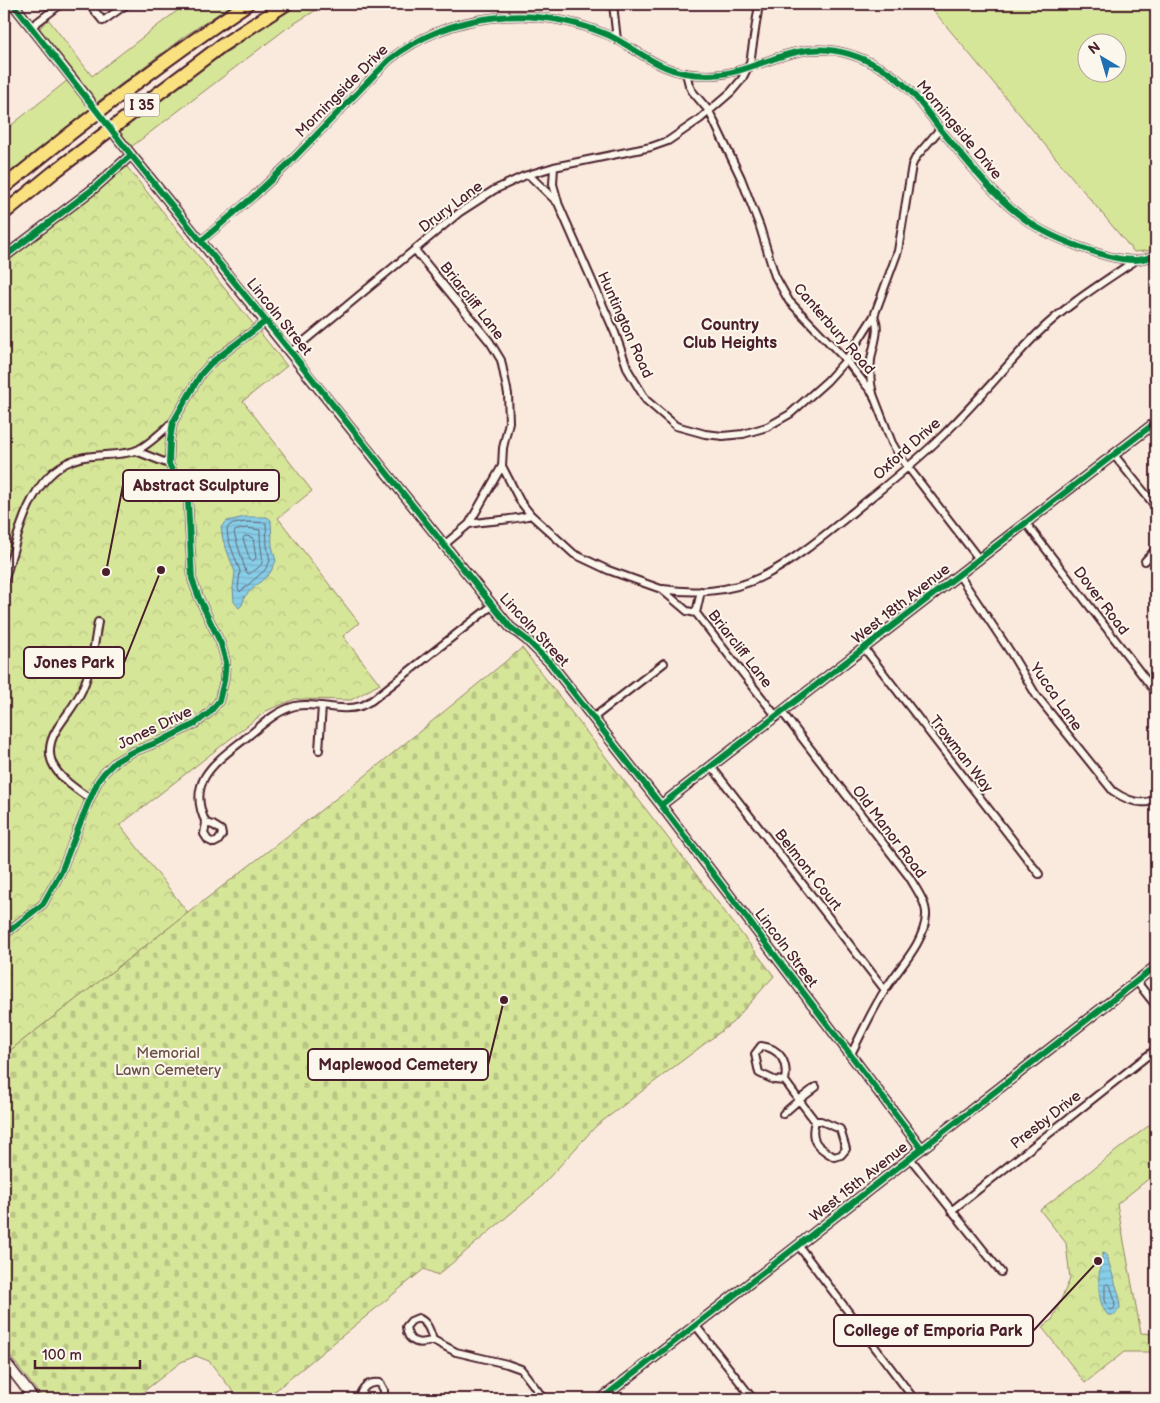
<svg xmlns="http://www.w3.org/2000/svg" width="1160" height="1403" font-family="'Balsamiq Sans',sans-serif">
	<defs>
		<pattern id="forest-crowns" width="20" height="18" patternUnits="userSpaceOnUse" patternTransform="scale(1.25)"><rect width="20" height="18" fill="#d6e699"/><path d="M2 6a3 3 0 1 1 6 0M12 15a3 3 0 1 1 6 0" fill="none" stroke="#b9c584"/></pattern>
		<pattern id="cemetery-stones" width="16" height="16" patternUnits="userSpaceOnUse" patternTransform="scale(1.25)"><rect width="16" height="16" fill="#d6e699"/><path d="M2 7V4a2 2 0 0 1 4 0v3zM10 15v-3a2 2 0 0 1 4 0v3z" fill="#b9c584"/></pattern>
		<pattern id="water-rules" width="6" height="5" patternUnits="userSpaceOnUse" patternTransform="scale(1.25)"><rect width="6" height="5" fill="#87cee8"/><path d="M0 2.5h6" fill="none" stroke="#76b0c7"/></pattern>
	</defs>
	<rect width="100%" height="100%" fill="#faeadd"/>
	<filter id="ink" filterUnits="userSpaceOnUse"><feTurbulence type="fractalNoise" baseFrequency=".02" numOctaves="2"/><feDisplacementMap in="SourceGraphic" scale="10" xChannelSelector="R" yChannelSelector="G"/><feConvolveMatrix kernelMatrix="1 2 1 2 8 2 1 2 1" color-interpolation-filters="sRGB"/></filter>
	<g filter="url(#ink)">
		<path fill="#d6e699" stroke="#908262" fill-rule="evenodd" d="M 186,4 L 233,4 L 182,38 L 96,103 L 41,32 L 40,28 L 48,19 L 92,76 Z
			M 297,4 L 326,4 L 287,28 L 131,147 L 119,131 L 202,69 Z
			M 928,4 L 1156,4 L 1156,250 L 1134,252 ZM 1088,42 L 1118,42 L 1118,72 L 1088,72 Z
			M 68,80 L 86,104 L 92,107 L 4,177 L 4,131 Z"/>
		<path fill="url(#forest-crowns)" stroke="#908262" d="M 127,167 L 287,366 L 243,401 L 312,491 L 278,518 L 359,623 L 343,636 L 380,684 L 351,700 L 295,699 L 266,711 L 120,825 L 188,913 L 4,1055 L 4,263 Z
			M 1156,1120 L 1156,1173 L 1117,1204 L 1141,1333 L 1156,1334 L 1156,1352 L 1124,1352 L 1085,1383 L 1042,1327 L 1052,1320 L 1070,1279 L 1066,1243 L 1040,1210 Z"/>
		<path fill="url(#cemetery-stones)" stroke="#908262" d="M 522,648 L 774,976 L 732,1023 L 596,1126 L 535,1193 L 438,1275 L 424,1269 L 265,1399 L 239,1399 L 209,1361 L 196,1356 L 181,1362 L 134,1399 L 43,1399 L 4,1348 L 4,1055 L 360,780 Z"/>
		<path fill="url(#water-rules)" stroke="#6f889c" d="M 245,517 L 267,517 L 271,520 L 272,546 L 276,561 L 270,573 L 245,596 L 242,605 L 239,608 L 234,602 L 233,588 L 235,572 L 223,540 L 221,527 L 227,521 Z
			M 1103,1253 L 1106,1254 L 1119,1295 L 1120,1308 L 1115,1315 L 1108,1315 C 1095,1302 1098,1270 1103,1253 Z"/>
		<g fill="none" stroke-linecap="round" stroke-linejoin="round">
			<path stroke="#626577" stroke-width="1" d="M 246,522 L 266,523 L 267,546 L 270,561 L 265,570 L 240,592 L 238,588 L 240,571 L 228,539 L 227,529 L 230,525 Z
				M 247,528 L 260,530 C 260,535 260,541 261,547 C 263,564 265,564 249,574 L 246,572 L 234,533 L 235,531 Z
				M 247,536 L 253,538 L 256,558 L 253,561 L 250,560 L 243,539 L 244,537 Z
				M 1107,1284 L 1110,1285 L 1114,1297 L 1115,1307 L 1112,1310 L 1108,1308 L 1105,1300 L 1105,1286 Z"/>
			<path stroke="#d7c1b9" stroke-width="9" stroke-dasharray="9 4.5" stroke-linecap="butt" d="M 90,101 L 114,133"/>
			<defs>
				<path id="minor" d="M 89,4 L 103,21 L 127,4
					M 613,4 L 617,40
					M 31,27 L 61,4
					M 686,73 L 689,85 L 692,91 L 709,111 L 741,178 L 760,227 L 775,276 L 789,301 L 846,360 L 873,394 L 892,443 L 901,458 L 979,559
					M 554,167 L 553,184 L 558,202
					M 529,175 L 558,203 L 615,333 L 628,370 L 646,400 L 676,426 L 705,434 L 723,436 L 743,434 L 767,427 L 790,414 L 827,381 L 846,360 L 874,316 L 898,251 L 912,165 L 916,157 L 940,129
					M 201,241 L 254,196 L 288,164 L 389,60 C 452,11 535,4 608,35 C 628,44 645,59 665,67 C 678,73 694,75 708,75 C 745,75 775,53 810,50 C 835,47 860,56 881,68 C 908,82 923,107 941,130 C 964,157 991,193 1018,214 C 1036,229 1058,239 1080,247 C 1097,253 1116,260 1135,260 C 1142,260 1149,257 1156,256
					M 415,250 L 490,342 L 501,360 L 508,394 L 509,422 L 503,448 L 502,466 L 520,501 L 531,515 L 574,554 L 608,570 L 661,589 L 687,611 L 696,613 L 776,716
					M 291,352 L 460,212 L 494,190 L 524,176 L 554,167 L 651,147 L 668,141 L 700,119 L 731,92 L 742,79 L 750,63 L 759,4
					M 873,393 C 870,383 870,370 871,360 C 873,345 881,330 874,316
					M 136,451 L 169,464
					M 1114,455 L 1156,507
					M 502,466 L 469,524 C 489,520 510,521 531,515
					M 1026,523 L 1156,693
					M 444,545 L 469,524
					M 1145,561 L 1156,549
					M 959,575 L 1011,653 L 1036,695 L 1113,791 C 1126,800 1141,807 1156,799
					M 4,582 C 18,538 28,471 80,458 C 94,454 125,456 137,450 C 149,445 163,430 173,422
					M 663,589 C 694,594 730,592 759,578 C 790,564 825,535 852,513 C 881,489 911,466 938,440 C 973,407 1003,369 1036,335 C 1066,305 1102,283 1136,260
					M 696,613 L 701,591
					M 864,648 L 1039,874
					M 782,712 L 910,878 C 916,889 927,903 926,916 C 924,944 899,967 885,990 C 872,1010 862,1033 851,1054
					M 593,718 L 664,663
					M 319,750 L 322,706
					M 711,766 L 885,990
					M 90,799 C 65,781 36,763 57,729 C 65,716 76,704 82,690 C 92,669 94,644 98,622
					M 206,823 C 185,780 217,761 247,737 C 262,725 276,711 295,706 C 316,701 340,713 361,706 C 364,705 368,702 371,701 L 493,605
					M 206,823 L 213,825 L 221,830 L 222,835 L 218,841 L 214,843 L 208,840 L 204,834 Z
					M 4,935 L 43,904 L 61,872 L 87,806 L 98,781 L 104,773 L 115,762 L 130,753 L 163,740 L 195,724 L 209,713 L 219,701 L 224,681 L 226,662 L 221,644 L 199,598 L 192,579 L 188,501 L 169,464 L 170,440 L 173,422 L 201,374 L 211,363 L 266,321
					M 1137,982 L 1156,1006
					M 785,1081 L 774,1080 L 759,1073 L 755,1054 L 761,1046 C 781,1048 788,1063 785,1081 L 799,1100 L 816,1087
					M 783,1114 L 799,1100 L 815,1121 L 821,1121 L 840,1129 L 846,1149 L 841,1155 L 834,1157 C 818,1147 809,1142 815,1121
					M 910,1158 L 1001,1272
					M 951,1211 L 1156,1049
					M 798,1245 L 914,1399
					M 418,1318 C 428,1322 430,1331 433,1340 C 420,1345 408,1344 406,1327 L 411,1321 Z
					M 696,1326 L 753,1399
					M 433,1340 L 456,1352 L 507,1364 L 521,1369 L 544,1399
					M 358,1399 C 362,1388 367,1381 380,1383 L 384,1390 L 384,1399"/>
				<path id="tertiary" d="M 13,4 L 90,101
					M 117,137 L 510,627 L 527,640 L 551,664 L 661,805 L 922,1149
					M 4,257 L 93,189 L 131,155
					M 661,805 L 1156,422
					M 4,1360 L 34,1399
					M 601,1399 L 1156,966"/>
				<path id="motorway" d="M 4,187 C 82,123 163,60 247,4
					M 4,213 L 54,172 L 221,46 L 286,4"/>
			</defs>
			<use href="#minor" stroke="#4a1f2b" stroke-width="10"/>
			<use href="#tertiary" stroke="#4a1f2b" stroke-width="12"/>
			<use href="#motorway" stroke="#4a1f2b" stroke-width="16"/>
			<use href="#minor" stroke="#fbf7ec" stroke-width="6"/>
			<use href="#tertiary" stroke="#fbf7ec" stroke-width="9"/>
			<use href="#motorway" stroke="#fae180" stroke-width="12"/>
			<defs>
				<path id="cycleway" d="M 13,4 L 131,155 L 291,352 L 444,545 L 510,627 L 527,640 L 551,664 L 661,805 L 922,1149
					M 201,241 L 254,196 L 288,164 L 389,60 C 452,11 535,4 608,35 C 628,44 645,59 665,67 C 678,73 694,75 708,75 C 745,75 775,53 810,50 C 835,47 860,56 881,68 C 908,82 923,107 941,130 C 964,157 991,193 1018,214 C 1036,229 1058,239 1080,247 C 1097,253 1116,260 1135,260 C 1142,260 1149,257 1156,256
					M 4,257 L 93,189 L 131,155
					M 661,805 L 1156,422
					M 4,935 L 43,904 L 61,872 L 87,806 L 98,781 L 104,773 L 115,762 L 130,753 L 163,740 L 195,724 L 209,713 L 219,701 L 224,681 L 226,662 L 221,644 L 199,598 L 192,579 L 188,501 L 169,464 L 170,440 L 173,422 L 201,374 L 211,363 L 266,321
					M 601,1399 L 1156,966"/>
			</defs>
			<use href="#cycleway" stroke="#fbf7ec" stroke-width="9"/>
			<use href="#cycleway" stroke="#00873e" stroke-width="6"/>
		</g>
	</g>
	<g text-anchor="middle" dominant-baseline="central" stroke-width="4" stroke-linejoin="round" paint-order="stroke">
		<rect fill="#fbf7ec" stroke="#7f6065" stroke-width="1" x="124.5" y="93.5" width="35" height="23" rx="4"/>
		<g font-size="14" font-weight="bold" fill="#4a1f2b">
			<text x="142" y="105">I 35</text>
		</g>
		<g font-size="15" fill="#4a1f2b" stroke="#fbf7ec">
			<text transform="translate(342 91) rotate(-45)">Morningside Drive</text>
			<text transform="translate(959 130) rotate(50)">Morningside Drive</text>
			<text transform="translate(451 207) rotate(-37)">Drury Lane</text>
			<text transform="translate(472 301) rotate(52)">Briarcliff Lane</text>
			<text transform="translate(279 317) rotate(51)">Lincoln Street</text>
			<text transform="translate(625 325) rotate(66)">Huntington Road</text>
			<text transform="translate(834 329) rotate(49)">Canterbury Road</text>
			<text transform="translate(907 449) rotate(-42)">Oxford Drive</text>
			<text transform="translate(1101 601) rotate(53)">Dover Road</text>
			<text transform="translate(901 604) rotate(-38)">West 18th Avenue</text>
			<text transform="translate(534 630) rotate(47)">Lincoln Street</text>
			<text transform="translate(740 649) rotate(52)">Briarcliff Lane</text>
			<text transform="translate(1056 697) rotate(55)">Yucca Lane</text>
			<text transform="translate(155 728) rotate(-26)">Jones Drive</text>
			<text transform="translate(961 754) rotate(52)">Trowman Way</text>
			<text transform="translate(889 832) rotate(53)">Old Manor Road</text>
			<text transform="translate(808 870) rotate(52)">Belmont Court</text>
			<text transform="translate(786 948) rotate(53)">Lincoln Street</text>
			<text transform="translate(1046 1120) rotate(-38)">Presby Drive</text>
			<text transform="translate(859 1182) rotate(-38)">West 15th Avenue</text>
		</g>
		<g font-size="15" fill="#6d5146" stroke="#fbf7ec">
			<text x="168" y="1053">Memorial<tspan x="168" dy="17">Lawn Cemetery</tspan></text>
		</g>
		<g font-size="16" font-weight="bold" fill="#4a1f2b" stroke="#fbf7ec">
			<text x="730" y="325">Country<tspan x="730" dy="18">Club Heights</tspan></text>
		</g>
	</g>
	<path fill="none" stroke="#4a1f2b" stroke-width="2" d="M106 572L123 485M161 570L124 663M504 1000L488 1065M1098 1261L1033 1331"/>
	<g fill="#4a1f2b" stroke="#fbf7ec" stroke-width="2">
		<circle cx="106" cy="572" r="5"/>
		<circle cx="161" cy="570" r="5"/>
		<circle cx="504" cy="1000" r="5"/>
		<circle cx="1098" cy="1261" r="5"/>
	</g>
	<g fill="#fbf7ec" stroke="#4a1f2b" stroke-width="2">
		<rect x="123" y="470" width="156" height="31" rx="5"/>
		<rect x="24" y="647" width="100" height="31" rx="5"/>
		<rect x="308" y="1049" width="180" height="31" rx="5"/>
		<rect x="834" y="1315" width="199" height="31" rx="5"/>
	</g>
	<g font-size="16" text-anchor="middle" font-weight="bold" fill="#4a1f2b">
		<text x="201" y="491">Abstract Sculpture</text>
		<text x="74" y="668">Jones Park</text>
		<text x="398" y="1070">Maplewood Cemetery</text>
		<text x="933" y="1336">College of Emporia Park</text>
	</g>
	<rect width="1160" height="1403" fill="none" stroke="#fbf7ec" stroke-width="20"/>
	<rect x="10" y="10" width="1140" height="1383" fill="none" stroke="#4a1f2b" stroke-width="2" filter="url(#ink)"/>
	<g transform="translate(1102 58) rotate(322)"><circle r="24" fill="#fbf7ec" stroke="#b4a19f"/>
	<path d="M0-4L9 19L0 12L-9 19Z" fill="#1f6fb2"/>
	<text y="-8" font-size="14" font-weight="bold" text-anchor="middle" fill="#4a1f2b">N</text>
	</g>
	<path d="M35 1360v8h105v-8" fill="none" stroke="#4a1f2b" stroke-width="2.5"/>
	<text x="42" y="1360" font-size="15" fill="#4a1f2b" stroke="#fbf7ec" stroke-width="4" paint-order="stroke">100 m</text>
</svg>
